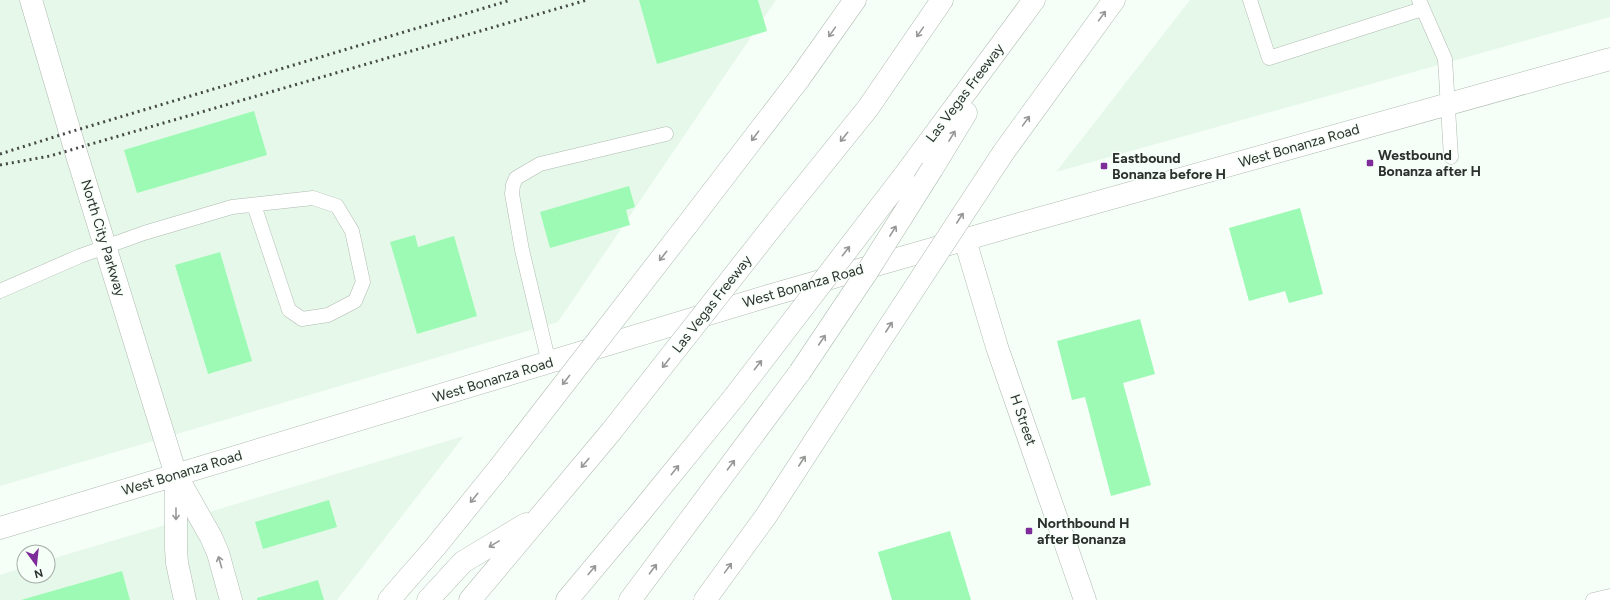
<svg xmlns="http://www.w3.org/2000/svg" width="1610" height="600" font-family="Figtree,sans-serif">
	<rect width="100%" height="100%" fill="#f5fff7"/>
	<path fill="#e6f8e9" d="M 0,0 L 776,0 L 558,322 L 0,486 Z
		M 1190,0 L 1610,0 L 1610,17 L 1056,172 Z
		M 464,436 L 337,600 L 0,600 L 0,575 L 24,567 L 24,576 L 48,576 L 48,560 Z"/>
	<path fill="#9dfab5" d="M 639,0 L 758,0 L 767,31 L 657,64 Z
		M 254,111 L 267,155 L 137,193 L 124,150 Z
		M 629,186 L 635,207 L 626,210 L 630,225 L 550,248 L 540,212 Z
		M 1300,208 L 1323,294 L 1289,303 L 1285,291 L 1249,301 L 1229,228 Z
		M 415,235 L 418,247 L 454,236 L 477,316 L 417,334 L 390,242 Z
		M 220,252 L 252,361 L 208,374 L 175,265 Z
		M 1140,319 L 1155,374 L 1123,383 L 1151,485 L 1111,496 L 1085,397 L 1072,400 L 1057,341 Z
		M 329,500 L 337,527 L 263,549 L 255,522 Z
		M 950,531 L 971,600 L 892,600 L 878,552 Z
		M 122,571 L 130,600 L 21,600 Z
		M 318,580 L 324,600 L 257,600 L 257,598 Z"/>
	<g fill="none" stroke-linecap="round" stroke-linejoin="round">
		<defs>
			<path id="service" d="M 1250,0 L 1269,58 L 1422,9
				M 1419,0 L 1445,59 L 1451,157
				M 0,291 L 80,256 L 144,233 L 232,207 L 313,198 L 337,206 L 352,231 L 363,282 L 355,301 L 328,315 L 302,319 L 289,310 L 254,205
				M 549,363 L 522,250 L 512,194 L 513,185 L 516,178 L 540,164 L 666,134
				M 1593,600 L 1610,596"/>
			<path id="tertiary" d="M 965,240 L 997,347 L 1085,600"/>
			<path id="secondary" d="M 31,0 L 75,149 L 176,475 L 211,537 L 218,553 L 231,600
				M 176,476 L 176,549 L 177,563 L 185,600
				M 0,528 L 768,296 L 1019,224 L 1610,59"/>
			<path id="motorway" d="M 1003,153 L 1114,0
				M 932,169 L 966,113
				M 903,177 L 1034,0
				M 776,222 L 868,108 L 942,0
				M 687,225 L 799,79 L 855,0
				M 389,600 L 436,546 L 499,468
				M 428,600 L 463,562 L 526,524
				M 470,600 L 610,433
				M 567,600 L 639,514 L 735,396
				M 630,600 L 800,372
				M 705,600 L 766,516 L 868,359"/>
		</defs>
		<use href="#service" stroke="#afbab1" stroke-width="15"/>
		<use href="#tertiary" stroke="#afbab1" stroke-width="23"/>
		<use href="#secondary" stroke="#afbab1" stroke-width="23"/>
		<use href="#motorway" stroke="#afbab1" stroke-width="23"/>
		<use href="#service" stroke="#fff" stroke-width="14"/>
		<use href="#tertiary" stroke="#fff" stroke-width="22"/>
		<use href="#secondary" stroke="#fff" stroke-width="22"/>
		<use href="#motorway" stroke="#fff" stroke-width="22"/>
		<path stroke="#454a46" stroke-width="3" stroke-dasharray="2 4" stroke-linecap="butt" d="M 0,154 L 70,132 L 511,0
			M 0,165 L 50,156 L 587,0"/>
		<defs>
			<path id="motorway-bridge" d="M 868,359 L 1003,153
				M 800,372 L 867,272 L 932,169
				M 735,396 L 903,177
				M 610,433 L 776,222
				M 499,468 L 687,225"/>
		</defs>
		<use href="#motorway-bridge" stroke="#afbab1" stroke-width="23" stroke-linecap="butt"/>
		<use href="#motorway-bridge" stroke="#fff" stroke-width="22"/>
	</g>
	<defs><path id="oneway-shaft" d="M-6 0H5M1.5-3L5.5 0L1.5 3" fill="none" stroke-width="1.6" stroke-linecap="round" stroke-linejoin="round"/></defs>
	<g stroke="#969896">
		<use href="#oneway-shaft" transform="translate(1102 16) rotate(-54)"/>
		<use href="#oneway-shaft" transform="translate(832 32) rotate(125)"/>
		<use href="#oneway-shaft" transform="translate(920 32) rotate(125)"/>
		<use href="#oneway-shaft" transform="translate(1026 121) rotate(-54)"/>
		<use href="#oneway-shaft" transform="translate(755 136) rotate(127)"/>
		<use href="#oneway-shaft" transform="translate(952 136) rotate(-59)"/>
		<use href="#oneway-shaft" transform="translate(844 137) rotate(129)"/>
		<use href="#oneway-shaft" transform="translate(960 218) rotate(-57)"/>
		<use href="#oneway-shaft" transform="translate(893 231) rotate(-58)"/>
		<use href="#oneway-shaft" transform="translate(846 251) rotate(-52)"/>
		<use href="#oneway-shaft" transform="translate(663 256) rotate(128)"/>
		<use href="#oneway-shaft" transform="translate(889 327) rotate(-57)"/>
		<use href="#oneway-shaft" transform="translate(822 340) rotate(-56)"/>
		<use href="#oneway-shaft" transform="translate(666 363) rotate(128)"/>
		<use href="#oneway-shaft" transform="translate(758 365) rotate(-52)"/>
		<use href="#oneway-shaft" transform="translate(566 380) rotate(128)"/>
		<use href="#oneway-shaft" transform="translate(802 461) rotate(-57)"/>
		<use href="#oneway-shaft" transform="translate(585 463) rotate(130)"/>
		<use href="#oneway-shaft" transform="translate(731 465) rotate(-53)"/>
		<use href="#oneway-shaft" transform="translate(675 470) rotate(-51)"/>
		<use href="#oneway-shaft" transform="translate(474 498) rotate(129)"/>
		<use href="#oneway-shaft" transform="translate(176 514) rotate(90)"/>
		<use href="#oneway-shaft" transform="translate(494 544) rotate(149)"/>
		<use href="#oneway-shaft" transform="translate(220 562) rotate(-106)"/>
		<use href="#oneway-shaft" transform="translate(728 568) rotate(-54)"/>
		<use href="#oneway-shaft" transform="translate(653 569) rotate(-53)"/>
		<use href="#oneway-shaft" transform="translate(592 570) rotate(-50)"/>
	</g>
	<g fill="#7f2c9b" stroke="#f5fff7" stroke-width="1.5">
		<rect x="1366" y="159" width="8" height="8" rx="2"/>
		<rect x="1100" y="162" width="8" height="8" rx="2"/>
		<rect x="1025" y="527" width="8" height="8" rx="2"/>
	</g>
	<g text-anchor="middle" dominant-baseline="central" stroke-width="3" stroke-linejoin="round" paint-order="stroke">
		<g font-size="14" fill="#2d312e" stroke="#f5fff7">
			<text transform="translate(965 93) rotate(-53)">Las Vegas Freeway</text>
			<text transform="translate(1299 146) rotate(-16)">West Bonanza Road</text>
			<text transform="translate(103 238) rotate(73)">North City Parkway</text>
			<text transform="translate(803 286) rotate(-16)">West Bonanza Road</text>
			<text transform="translate(712 304) rotate(-52)">Las Vegas Freeway</text>
			<text transform="translate(493 380) rotate(-17)">West Bonanza Road</text>
			<text transform="translate(1023 420) rotate(71)">H Street</text>
			<text transform="translate(182 473) rotate(-17)">West Bonanza Road</text>
		</g>
		<g font-size="14" font-weight="bold" fill="#2d312e" stroke="#f5fff7" text-anchor="start">
			<text x="1378" y="155">Westbound<tspan x="1378" dy="16">Bonanza after H</tspan></text>
			<text x="1112" y="158">Eastbound<tspan x="1112" dy="16">Bonanza before H</tspan></text>
			<text x="1037" y="523">Northbound H<tspan x="1037" dy="16">after Bonanza</tspan></text>
		</g>
	</g>
	<g transform="translate(36 564) rotate(165)"><circle r="19" fill="#f5fff7" stroke="#a5ada7"/>
	<path d="M0-3L7 15L0 10L-7 15Z" fill="#7f2c9b"/>
	<text y="-6" font-size="11" font-weight="bold" text-anchor="middle" fill="#2d312e">N</text>
	</g>
</svg>
